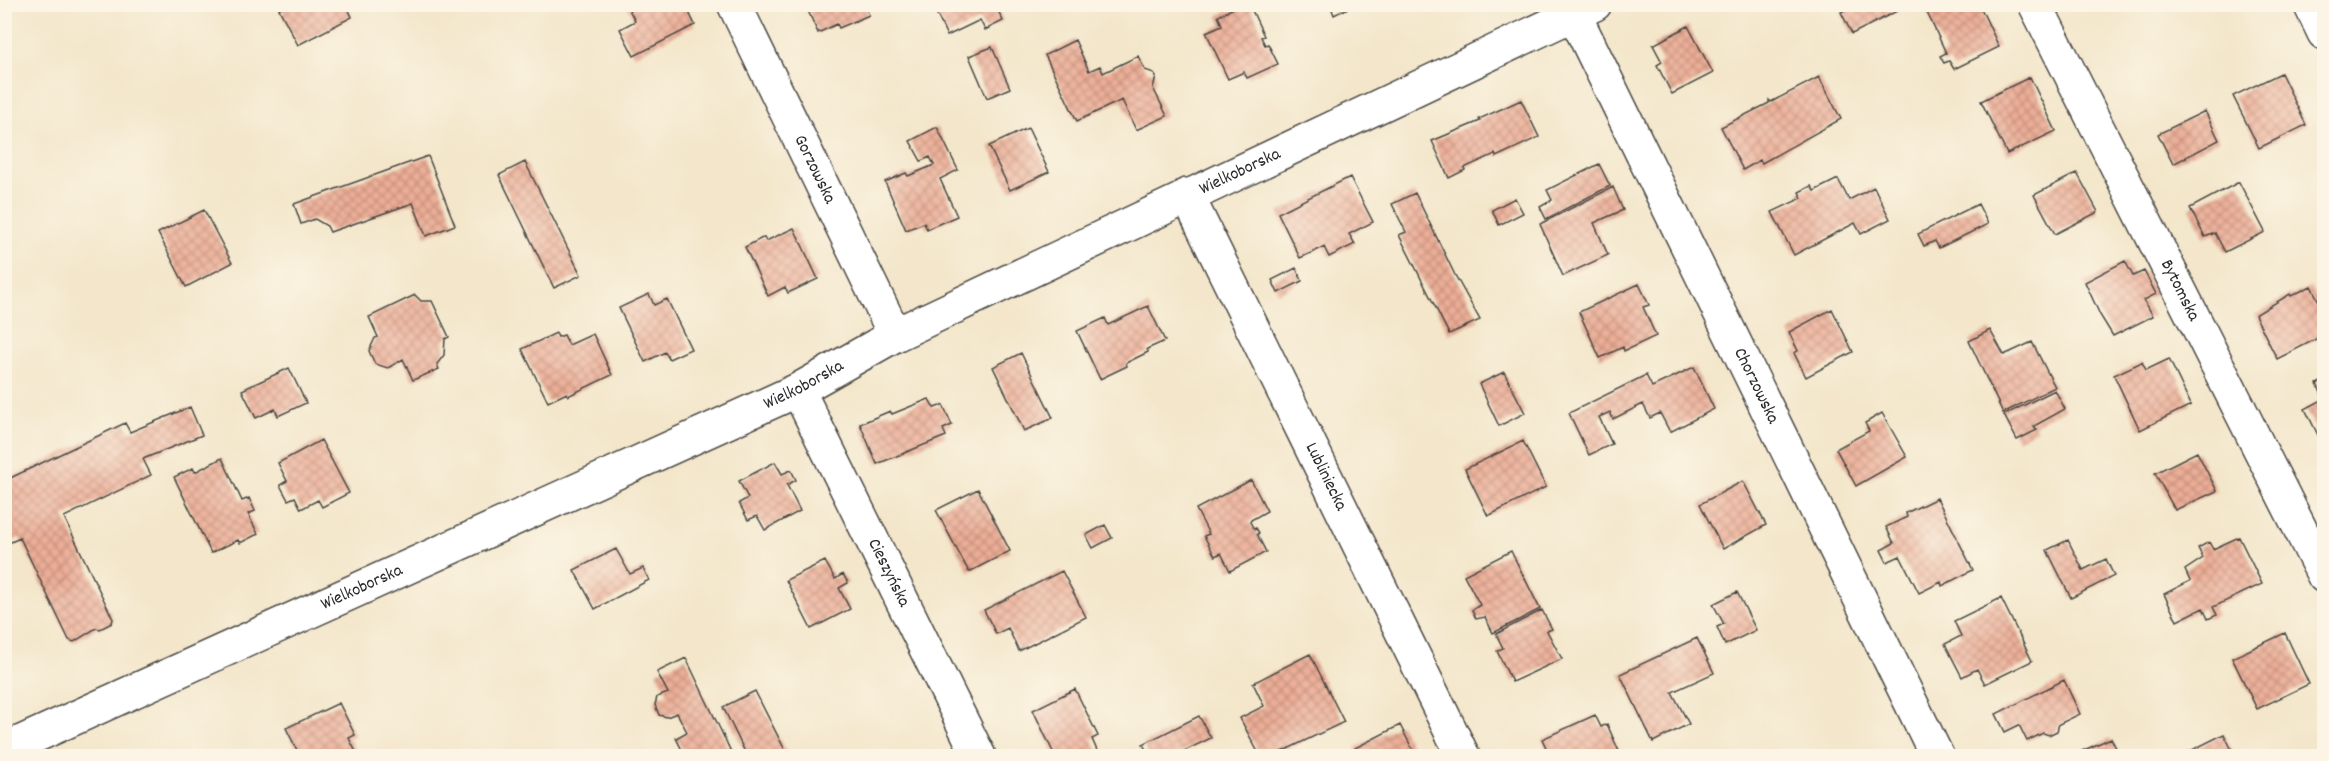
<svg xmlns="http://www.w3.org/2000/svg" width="2329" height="761" font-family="Dekko,sans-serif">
	<defs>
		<pattern id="building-cross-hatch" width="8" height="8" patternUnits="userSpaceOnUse" patternTransform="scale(1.5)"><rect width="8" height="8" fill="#edae97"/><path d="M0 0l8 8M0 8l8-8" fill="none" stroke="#c08e7b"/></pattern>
	</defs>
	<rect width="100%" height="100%" fill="#fcf5e5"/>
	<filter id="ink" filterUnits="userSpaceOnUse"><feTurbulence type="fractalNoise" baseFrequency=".0167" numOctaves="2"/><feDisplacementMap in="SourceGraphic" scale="12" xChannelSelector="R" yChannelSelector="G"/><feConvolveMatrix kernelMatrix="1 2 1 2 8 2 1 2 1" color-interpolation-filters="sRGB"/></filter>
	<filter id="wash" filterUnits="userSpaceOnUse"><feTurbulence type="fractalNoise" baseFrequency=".008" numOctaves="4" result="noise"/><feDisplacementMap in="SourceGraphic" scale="24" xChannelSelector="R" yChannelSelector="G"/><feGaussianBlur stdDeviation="1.35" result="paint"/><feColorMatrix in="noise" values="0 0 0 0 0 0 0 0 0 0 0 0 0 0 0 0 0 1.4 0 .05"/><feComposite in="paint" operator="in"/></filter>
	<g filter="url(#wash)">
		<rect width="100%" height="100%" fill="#f3e6ca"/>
		<g id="blocks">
			<path fill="url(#building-cross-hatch)" d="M 286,4 L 346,4 L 352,17 L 298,45 L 279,9 Z
				M 626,4 L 685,4 L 695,25 L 634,56 L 620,29 L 635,21 Z
				M 805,4 L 864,4 L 869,15 L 839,28 L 837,24 L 818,33 Z
				M 932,4 L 995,4 L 1003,21 L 985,30 L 980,20 L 947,36 Z
				M 1241,4 L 1249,4 L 1264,36 L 1261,37 L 1265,45 L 1268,44 L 1278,64 L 1247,78 L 1244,72 L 1228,79 L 1206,32 L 1222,25 L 1218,16 Z
				M 1330,4 L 1356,4 L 1334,15 Z
				M 1855,4 L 1901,4 L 1903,8 L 1852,34 L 1841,12 Z
				M 1923,4 L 1979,4 L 1999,47 L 1954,69 L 1949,61 L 1944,63 L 1940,56 L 1946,53 Z
				M 1688,26 L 1713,73 L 1672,94 L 1657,65 L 1662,62 L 1653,45 Z
				M 1075,40 L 1089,71 L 1100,66 L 1103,73 L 1138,56 L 1145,70 L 1154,73 L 1156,77 L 1153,88 L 1167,116 L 1136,130 L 1122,100 L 1077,121 L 1045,55 Z
				M 992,47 L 1010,88 L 987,98 L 969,56 Z
				M 2281,73 L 2306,125 L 2259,148 L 2233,96 Z
				M 1819,77 L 1841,119 L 1762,163 L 1760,160 L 1743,170 L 1721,127 L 1769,103 L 1769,100 L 1771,102 Z
				M 2030,77 L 2056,131 L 2007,154 L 1981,101 Z
				M 1521,100 L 1539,137 L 1496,157 L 1495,154 L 1464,168 L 1465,170 L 1449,178 L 1432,141 L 1480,121 L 1479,119 Z
				M 2205,111 L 2219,140 L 2173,164 L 2158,134 Z
				M 937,127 L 958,170 L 940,179 L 957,216 L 927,229 L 924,223 L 906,230 L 885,182 L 906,173 L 908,176 L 934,165 L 930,157 L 921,161 L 910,141 Z
				M 1028,128 L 1049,172 L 1010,190 L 989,146 Z
				M 428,156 L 455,225 L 426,236 L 413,203 L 330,232 L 327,226 L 315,219 L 301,224 L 294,204 Z
				M 525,162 L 581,275 L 554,288 L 499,175 Z
				M 1599,164 L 1610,186 L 1546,219 L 1540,207 L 1552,200 L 1547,190 Z
				M 2077,173 L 2098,212 L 2055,234 L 2034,195 Z
				M 1350,177 L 1373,222 L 1349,234 L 1355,244 L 1329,257 L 1324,247 L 1300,258 L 1278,213 Z
				M 1838,179 L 1849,200 L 1874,187 L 1890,219 L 1861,234 L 1855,223 L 1794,255 L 1772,212 L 1802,198 L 1799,192 L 1811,186 L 1814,191 Z
				M 2239,182 L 2265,232 L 2225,252 L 2215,233 L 2205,237 L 2190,208 Z
				M 1613,187 L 1623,210 L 1594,223 L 1608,255 L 1563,276 L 1540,224 Z
				M 1415,193 L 1455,275 L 1480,320 L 1449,334 L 1399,235 L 1406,232 L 1392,204 Z
				M 1515,198 L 1523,213 L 1499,225 L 1492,210 Z
				M 1978,204 L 1988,224 L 1939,248 L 1935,241 L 1924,246 L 1918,234 Z
				M 204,210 L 232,263 L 186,287 L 158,233 Z
				M 794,228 L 818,279 L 788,293 L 785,287 L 768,296 L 745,247 L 764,237 L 766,241 Z
				M 2125,261 L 2133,276 L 2144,271 L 2156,294 L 2144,300 L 2153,316 L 2113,336 L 2100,315 L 2085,282 Z
				M 1296,268 L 1302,281 L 1278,293 L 1272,280 Z
				M 1639,284 L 1649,305 L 1643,307 L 1656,336 L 1624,351 L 1623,347 L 1600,358 L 1579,312 Z
				M 2311,286 L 2324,311 L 2324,335 L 2277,359 L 2255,315 L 2290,294 L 2291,296 Z
				M 649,294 L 654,305 L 667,299 L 691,349 L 669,359 L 665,352 L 645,362 L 619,308 Z
				M 415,295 L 421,301 L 432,301 L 449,337 L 445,339 L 444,355 L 437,364 L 439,369 L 413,380 L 403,359 L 388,368 L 375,364 L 369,351 L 375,338 L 378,337 L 369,317 Z
				M 1148,306 L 1165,341 L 1147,349 L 1148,352 L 1126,363 L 1127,366 L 1100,379 L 1077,331 L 1105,318 L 1108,325 Z
				M 1832,309 L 1853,352 L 1806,377 L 1794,353 L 1798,351 L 1789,332 Z
				M 1990,330 L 2004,355 L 2032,342 L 2055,387 L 2003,413 L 1969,341 Z
				M 556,333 L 558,337 L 564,335 L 569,345 L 593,334 L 612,375 L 568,396 L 567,393 L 548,402 L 522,349 Z
				M 1021,353 L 1053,418 L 1024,431 L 993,367 Z
				M 2169,359 L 2191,405 L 2140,430 L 2114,375 L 2142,362 L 2146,370 Z
				M 1694,367 L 1714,409 L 1670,432 L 1660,413 L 1650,418 L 1643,404 L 1613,419 L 1610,412 L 1599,417 L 1612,444 L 1589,455 L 1569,413 L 1646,375 L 1652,387 Z
				M 289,368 L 306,403 L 278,416 L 275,409 L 256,418 L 242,390 Z
				M 1504,372 L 1525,413 L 1499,426 L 1479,384 Z
				M 2324,380 L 2324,447 L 2305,409 L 2324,399 L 2317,384 Z
				M 2055,390 L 2065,409 L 2034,426 L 2037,430 L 2017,440 L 2004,415 Z
				M 929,399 L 934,408 L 943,405 L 952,425 L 943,429 L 946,436 L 877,464 L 860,424 L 890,411 L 892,414 Z
				M 190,407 L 202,435 L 143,459 L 151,475 L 64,517 L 113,619 L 112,623 L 100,629 L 96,628 L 74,642 L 69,640 L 20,538 L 4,545 L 4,481 L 125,423 L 130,432 Z
				M 1882,413 L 1907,457 L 1856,486 L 1836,449 L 1869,431 L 1865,423 Z
				M 321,440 L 349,493 L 322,507 L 318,500 L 301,509 L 295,497 L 288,500 L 280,485 L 287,481 L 278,463 Z
				M 1523,441 L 1546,487 L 1488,516 L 1465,469 Z
				M 2197,452 L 2217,491 L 2175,510 L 2155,473 Z
				M 222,458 L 242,501 L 249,498 L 255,511 L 248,514 L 258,534 L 240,543 L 238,540 L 211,553 L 174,477 L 193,468 L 195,472 Z
				M 775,462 L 782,474 L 791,470 L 796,480 L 787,485 L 800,511 L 765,530 L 757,516 L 748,520 L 739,503 L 748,498 L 739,481 Z
				M 1251,480 L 1267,511 L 1251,520 L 1250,522 L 1254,529 L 1256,528 L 1259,533 L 1257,534 L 1266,552 L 1230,571 L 1221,553 L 1215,556 L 1204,536 L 1209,534 L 1196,509 Z
				M 1743,481 L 1766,525 L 1723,549 L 1700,504 Z
				M 978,489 L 1010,551 L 969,572 L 936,510 Z
				M 1937,498 L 1973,570 L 1942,586 L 1941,582 L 1919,593 L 1900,556 L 1887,562 L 1881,550 L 1894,543 L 1886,527 L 1907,517 L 1906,513 Z
				M 1105,525 L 1112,538 L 1093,548 L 1086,535 Z
				M 2239,537 L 2262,584 L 2213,607 L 2217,615 L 2208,619 L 2203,608 L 2177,621 L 2164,594 L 2190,581 L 2185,570 L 2203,558 L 2198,548 L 2209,542 L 2213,549 Z
				M 2068,540 L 2083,570 L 2106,559 L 2114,576 L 2071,598 L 2047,550 Z
				M 616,549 L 630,574 L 643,568 L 649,580 L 595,609 L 574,570 Z
				M 1511,551 L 1540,609 L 1493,633 L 1485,617 L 1476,619 L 1472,610 L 1480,605 L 1464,575 Z
				M 825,561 L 835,579 L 843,574 L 848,583 L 839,588 L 850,609 L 811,629 L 786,580 Z
				M 1062,571 L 1086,617 L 1019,651 L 1008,628 L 996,634 L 984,610 Z
				M 1737,592 L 1756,630 L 1725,645 L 1717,627 L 1724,624 L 1713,604 Z
				M 2001,598 L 2032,661 L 1985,684 L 1977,669 L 1962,677 L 1945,644 L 1961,636 L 1954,621 Z
				M 1542,610 L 1552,629 L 1547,631 L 1562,659 L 1512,682 L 1497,651 L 1503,648 L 1496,634 Z
				M 2285,633 L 2309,684 L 2257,709 L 2232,658 Z
				M 1697,638 L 1714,673 L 1672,692 L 1689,724 L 1653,742 L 1620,674 Z
				M 1310,654 L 1344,722 L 1273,756 L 1260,756 L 1240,718 L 1264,706 L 1253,683 Z
				M 686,658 L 733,756 L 685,756 L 676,738 L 687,732 L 677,713 L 667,717 L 659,715 L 655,705 L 657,697 L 668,693 L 657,672 Z
				M 2064,680 L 2080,714 L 2059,724 L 2057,731 L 2049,735 L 2043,733 L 2027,741 L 2019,725 L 2005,732 L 1996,714 Z
				M 1075,689 L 1098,736 L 1092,739 L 1099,755 L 1096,756 L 1055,756 L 1033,710 Z
				M 755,691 L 788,756 L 747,756 L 723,707 Z
				M 339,703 L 355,735 L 349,738 L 358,756 L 300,756 L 286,728 Z
				M 1595,715 L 1601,727 L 1607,724 L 1621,756 L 1550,756 L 1542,739 Z
				M 1199,716 L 1211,738 L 1174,756 L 1149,756 L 1143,744 Z
				M 1400,725 L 1416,756 L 1359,756 L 1355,748 Z
				M 2224,734 L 2235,756 L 2190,756 L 2188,752 Z
				M 2111,738 L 2120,756 L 2071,756 Z"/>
		</g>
	</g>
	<g filter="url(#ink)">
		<use href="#blocks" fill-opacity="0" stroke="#494743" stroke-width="1.5"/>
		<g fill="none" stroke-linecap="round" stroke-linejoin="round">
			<defs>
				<g id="minor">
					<path id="s1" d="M 734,4 L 895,335"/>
					<path id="s2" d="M 2035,4 L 2324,576"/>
					<path d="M 2310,4 L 2324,33"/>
					<path id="s3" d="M 1574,14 L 1937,756"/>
					<path id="s4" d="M 1187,195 L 1463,756"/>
					<path id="s5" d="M 798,390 L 979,756"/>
				</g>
				<g id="tertiary">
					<path id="s6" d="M 4,750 L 798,390 L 895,335 L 1595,4"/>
				</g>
			</defs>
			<use href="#minor" stroke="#494743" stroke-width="36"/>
			<use href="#tertiary" stroke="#494743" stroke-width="36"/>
			<use href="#minor" stroke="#fff" stroke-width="33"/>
			<use href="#tertiary" stroke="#fff" stroke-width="33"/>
		</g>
	</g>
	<g text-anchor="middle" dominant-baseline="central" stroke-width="6" stroke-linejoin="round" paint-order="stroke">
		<g font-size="18" fill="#2b2b2b" stroke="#fcf5e5">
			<text stroke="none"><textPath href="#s1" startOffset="184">Gorzowska</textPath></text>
			<text stroke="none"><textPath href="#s6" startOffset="1365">Wielkoborska</textPath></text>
			<text stroke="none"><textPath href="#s2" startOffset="321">Bytomska</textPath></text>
			<text stroke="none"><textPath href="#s6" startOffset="879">Wielkoborska</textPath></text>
			<text stroke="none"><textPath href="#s3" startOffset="414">Chorzowska</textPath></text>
			<text stroke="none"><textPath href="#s4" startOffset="314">Lubliniecka</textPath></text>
			<text stroke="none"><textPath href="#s5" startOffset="204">Cieszyńska</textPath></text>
			<text stroke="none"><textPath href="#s6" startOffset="393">Wielkoborska</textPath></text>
		</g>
	</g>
	<rect width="2329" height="761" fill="none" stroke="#fcf5e5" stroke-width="24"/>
</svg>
